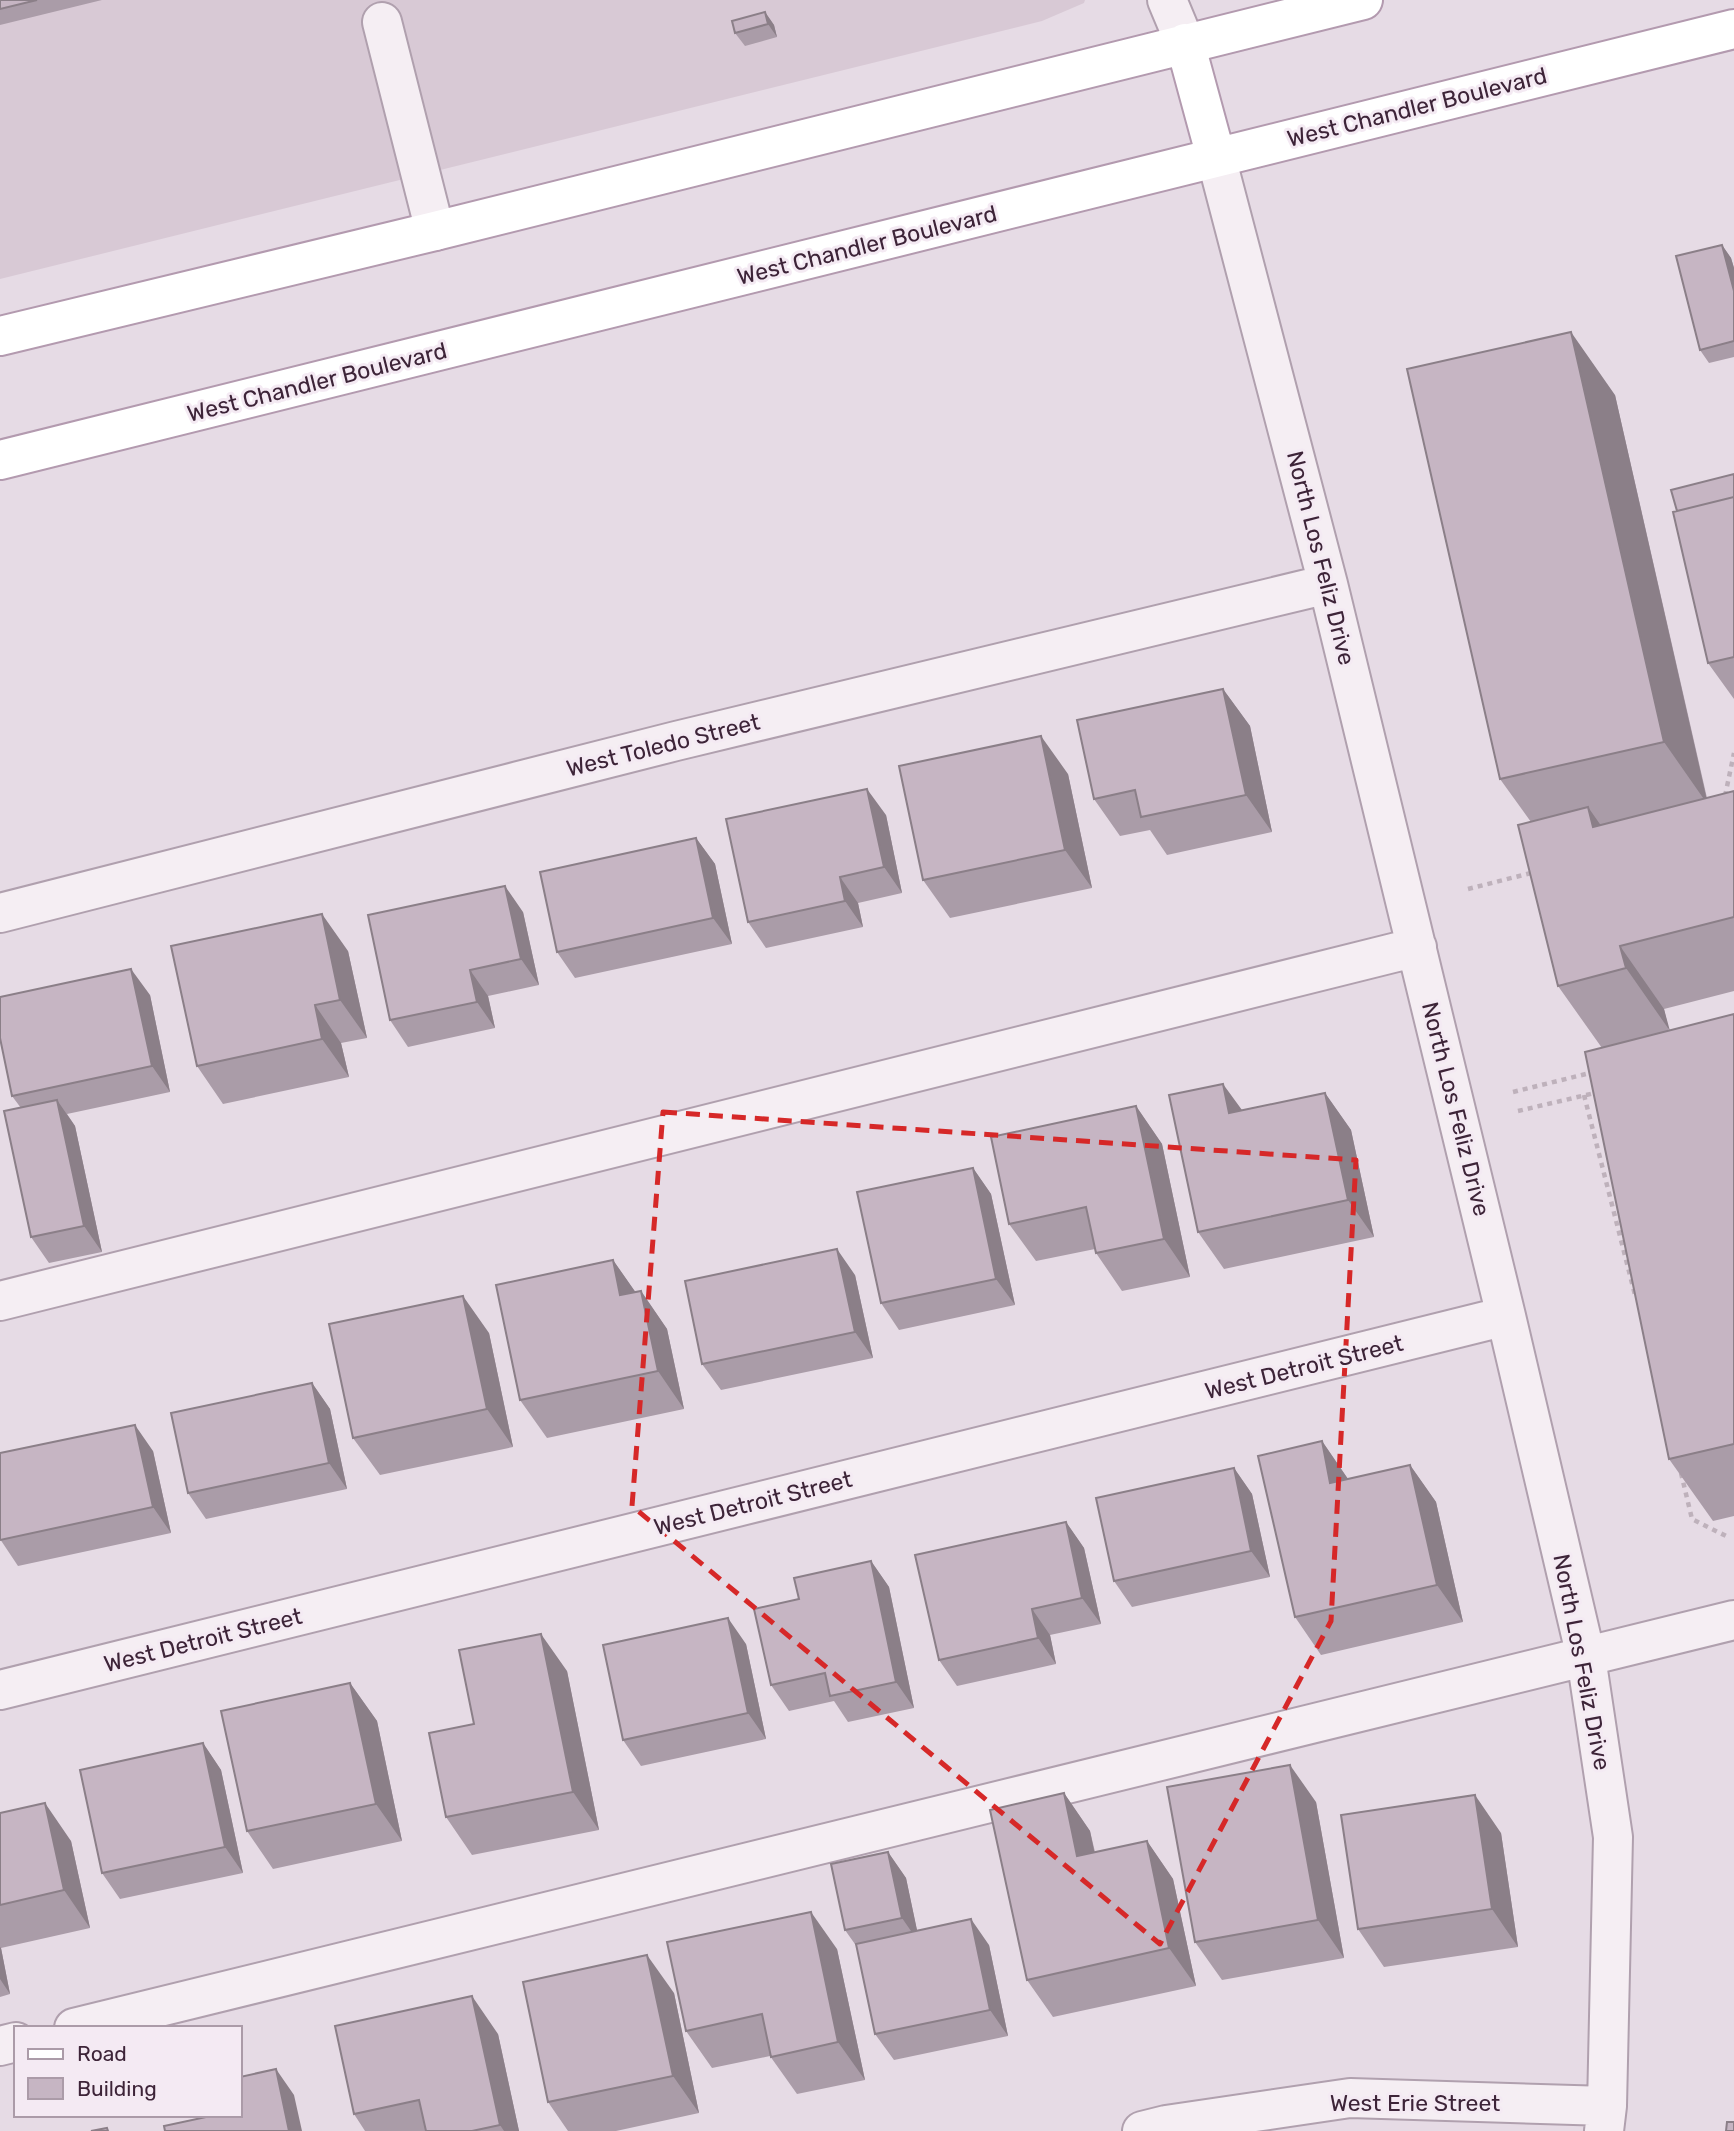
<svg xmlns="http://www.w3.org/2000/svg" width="1734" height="2131" font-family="Rubik,sans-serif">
	<rect width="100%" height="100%" fill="#e6dbe5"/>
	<path fill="#d8c9d5" d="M 0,0 L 1085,0 L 1084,3 L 1042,21 L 0,279 Z"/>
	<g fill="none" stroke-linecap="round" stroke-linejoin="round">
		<defs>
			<path id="minor" d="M 1167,0 L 1185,43
				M 382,22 L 435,231
				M 1216,157 L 1328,584 L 1506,1316 L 1586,1657 L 1613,1837 L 1607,2106 L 1604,2131
				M 0,913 L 676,741 L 1328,584
				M 0,1301 L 1417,947
				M 0,1690 L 1506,1316
				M 74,2028 L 1734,1620
				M 0,2046 L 16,2042
				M 1142,2131 L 1166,2125 L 1350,2098 L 1607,2106"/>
			<path id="major" d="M 1185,43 L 1216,157
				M 0,336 L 435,231 L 1363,0
				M 0,460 L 1734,29"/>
		</defs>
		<use href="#minor" stroke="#b0a0ae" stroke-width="42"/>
		<use href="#major" stroke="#b39aaf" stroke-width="42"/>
		<path stroke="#beb1bb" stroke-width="4.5" stroke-dasharray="5 5" stroke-linecap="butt" d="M 1725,796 L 1734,753
			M 1468,889 L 1535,872
			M 1513,1092 L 1594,1072
			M 1584,1095 L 1635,1295
			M 1518,1111 L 1599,1092
			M 1681,1473 L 1692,1519 L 1728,1537"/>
		<use href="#minor" stroke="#f5eef3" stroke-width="38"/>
		<use href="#major" stroke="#fff" stroke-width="38"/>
	</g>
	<path fill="#aa9ca8" d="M 0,0 L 102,0 L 0,25 Z
		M 765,12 L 774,25 L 777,37 L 745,46 L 735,33 Z
		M 1722,245 L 1731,258 L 1734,268 L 1734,357 L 1709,363 L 1700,350 Z
		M 1615,395 L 1707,798 L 1734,791 L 1734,991 L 1664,1009 L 1669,1031 L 1734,1014 L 1734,1516 L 1713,1521 L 1669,1459 L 1602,1048 L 1558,986 L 1531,822 L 1500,779 Z
		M 1734,657 L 1734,699 L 1708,663 Z
		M 1223,689 L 1250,726 L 1272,832 L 1167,855 L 1150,830 L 1120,836 L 1094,799 Z
		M 1068,774 L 1092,888 L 950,918 L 923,880 Z
		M 886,815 L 902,893 L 858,903 L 863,927 L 766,948 L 748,922 Z
		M 696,838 L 715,864 L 732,944 L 575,978 L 557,952 Z
		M 523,912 L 539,985 L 488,996 L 495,1028 L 408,1047 L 390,1020 Z
		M 348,951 L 367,1038 L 341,1043 L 349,1077 L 223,1104 L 197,1066 Z
		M 150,995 L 170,1092 L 67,1114 L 75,1126 L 102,1252 L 49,1263 L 31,1237 L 21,1108 L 12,1096 Z
		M 1325,1093 L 1351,1130 L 1374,1237 L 1224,1269 L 1198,1232 L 1242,1110 Z
		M 1136,1106 L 1162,1144 L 1190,1277 L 1122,1291 L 1096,1253 L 1095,1249 L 1036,1261 L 1009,1224 Z
		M 973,1168 L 991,1194 L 1015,1305 L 899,1330 L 881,1303 Z
		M 613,1260 L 635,1292 L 641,1291 L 667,1329 L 684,1409 L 547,1438 L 520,1400 Z
		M 855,1275 L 873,1358 L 721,1390 L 702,1364 Z
		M 489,1333 L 513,1447 L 380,1475 L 353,1438 Z
		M 312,1383 L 330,1409 L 347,1489 L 206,1519 L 188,1493 Z
		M 1322,1441 L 1348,1479 L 1410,1465 L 1436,1502 L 1463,1622 L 1321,1655 L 1295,1617 Z
		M 153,1451 L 171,1533 L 18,1566 L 0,1539 Z
		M 1234,1468 L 1252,1494 L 1270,1577 L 1132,1607 L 1114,1581 Z
		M 1066,1522 L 1084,1548 L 1101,1624 L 1050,1635 L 1056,1664 L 957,1686 L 939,1660 Z
		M 871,1561 L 889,1587 L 914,1708 L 848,1722 L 834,1701 L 789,1711 L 771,1685 L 799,1599 Z
		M 746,1644 L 766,1739 L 641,1766 L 623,1740 Z
		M 567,1671 L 599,1830 L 472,1855 L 446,1817 L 474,1724 Z
		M 350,1683 L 377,1721 L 402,1841 L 273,1869 L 247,1831 Z
		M 203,1743 L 221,1770 L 243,1873 L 120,1899 L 102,1873 Z
		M 1064,1793 L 1090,1831 L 1095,1852 L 1147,1841 L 1173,1879 L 1196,1986 L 1053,2017 L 1027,1980 Z
		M 1316,1802 L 1344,1958 L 1222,1980 L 1195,1942 Z
		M 0,1813 L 71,1841 L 90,1928 L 1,1948 L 10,1994 L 0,1997 Z
		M 1501,1833 L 1518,1947 L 1384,1967 L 1358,1929 Z
		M 888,1852 L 906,1878 L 917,1931 L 989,1945 L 1008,2036 L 894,2060 L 875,2034 L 857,1947 L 845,1930 Z
		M 837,1949 L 865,2080 L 797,2094 L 770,2056 L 712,2068 L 686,2031 Z
		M 674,1993 L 699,2113 L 616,2131 L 568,2131 L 548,2102 Z
		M 498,2034 L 519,2131 L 365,2131 L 354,2114 Z"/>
	<path fill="#8b7f88" d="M 765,12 L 774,25 L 777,37 L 768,24 Z
		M 1722,245 L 1731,258 L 1734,268 L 1734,291 Z
		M 1571,332 L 1615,395 L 1708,805 L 1664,742 Z
		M 1223,689 L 1250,726 L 1272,832 L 1246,795 Z
		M 1041,736 L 1068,774 L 1092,888 L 1065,850 Z
		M 867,789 L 886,815 L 902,893 L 884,867 Z
		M 1588,807 L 1632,870 L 1593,827 Z
		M 696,838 L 715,864 L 732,944 L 713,918 Z
		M 840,877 L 858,903 L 863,927 L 845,901 Z
		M 505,886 L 523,912 L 539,985 L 521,959 Z
		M 322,914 L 348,951 L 367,1038 L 340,1000 Z
		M 1620,946 L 1664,1009 L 1670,1031 L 1626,968 Z
		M 131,969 L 150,995 L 170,1092 L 152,1066 Z
		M 470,970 L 488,996 L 495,1028 L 477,1002 Z
		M 315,1005 L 341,1043 L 349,1077 L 322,1039 Z
		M 1223,1084 L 1250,1121 L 1229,1113 Z
		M 1325,1093 L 1351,1130 L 1374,1237 L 1348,1200 Z
		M 57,1100 L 75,1126 L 102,1252 L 84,1226 Z
		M 1136,1106 L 1162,1144 L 1190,1277 L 1164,1239 Z
		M 973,1168 L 991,1194 L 1015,1305 L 996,1279 Z
		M 837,1249 L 855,1275 L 873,1358 L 855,1332 Z
		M 613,1260 L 639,1297 L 620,1295 Z
		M 641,1291 L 667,1329 L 684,1409 L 658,1371 Z
		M 463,1296 L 489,1333 L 513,1447 L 487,1409 Z
		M 312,1383 L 330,1409 L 347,1489 L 329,1463 Z
		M 135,1425 L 153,1451 L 171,1533 L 153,1507 Z
		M 1322,1441 L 1348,1479 L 1330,1483 Z
		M 1410,1465 L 1436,1502 L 1463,1622 L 1437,1585 Z
		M 1234,1468 L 1252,1494 L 1270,1577 L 1251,1551 Z
		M 1066,1522 L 1084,1548 L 1101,1624 L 1082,1598 Z
		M 871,1561 L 889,1587 L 914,1708 L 896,1682 Z
		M 1032,1609 L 1050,1635 L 1056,1664 L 1038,1638 Z
		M 728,1618 L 746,1644 L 766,1739 L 748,1713 Z
		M 541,1634 L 567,1671 L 599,1830 L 573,1792 Z
		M 350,1683 L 377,1721 L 402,1841 L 376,1804 Z
		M 203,1743 L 221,1770 L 243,1873 L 225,1847 Z
		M 1290,1765 L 1316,1802 L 1344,1958 L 1318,1920 Z
		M 1064,1793 L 1090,1831 L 1103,1894 L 1077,1856 Z
		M 1475,1795 L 1501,1833 L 1518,1947 L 1492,1909 Z
		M 45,1803 L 71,1841 L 90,1928 L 64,1890 Z
		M 1147,1841 L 1173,1879 L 1196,1986 L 1169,1948 Z
		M 888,1852 L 906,1878 L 920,1944 L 902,1918 Z
		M 811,1912 L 837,1949 L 865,2080 L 838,2042 Z
		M 971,1919 L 989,1945 L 1008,2036 L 990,2010 Z
		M 0,1947 L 1,1948 L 10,1994 L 0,1979 Z
		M 647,1955 L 674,1993 L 699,2113 L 673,2076 Z
		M 472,1996 L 498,2034 L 519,2131 L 504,2131 L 500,2125 Z
		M 276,2069 L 294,2095 L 302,2131 L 289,2131 Z"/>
	<path fill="#c6b5c3" stroke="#8b7f88" stroke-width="2" d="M 0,0 L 37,0 L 0,9 Z
		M 765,12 L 768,24 L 735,33 L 732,21 Z
		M 1722,245 L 1734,291 L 1734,341 L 1700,350 L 1676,256 Z
		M 1571,332 L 1664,742 L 1500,779 L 1407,369 Z
		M 1734,474 L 1734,497 L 1677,511 L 1671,490 Z
		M 1734,497 L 1734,657 L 1708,663 L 1673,512 Z
		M 1223,689 L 1246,795 L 1141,817 L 1135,790 L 1094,799 L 1077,720 Z
		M 1041,736 L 1065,850 L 923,880 L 899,766 Z
		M 867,789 L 884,867 L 840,877 L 845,901 L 748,922 L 726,819 Z
		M 1734,791 L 1734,917 L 1620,946 L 1626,968 L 1558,986 L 1518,825 L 1588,807 L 1593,827 Z
		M 696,838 L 713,918 L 557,952 L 540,872 Z
		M 505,886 L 521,959 L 470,970 L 477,1002 L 390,1020 L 368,915 Z
		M 322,914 L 340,1000 L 315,1005 L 322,1039 L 197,1066 L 171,946 Z
		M 131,969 L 152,1066 L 12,1096 L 0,1038 L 0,997 Z
		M 1734,1014 L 1734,1444 L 1669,1459 L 1585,1052 Z
		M 1223,1084 L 1229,1113 L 1325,1093 L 1348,1200 L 1198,1232 L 1169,1095 Z
		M 57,1100 L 84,1226 L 31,1237 L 4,1111 Z
		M 1136,1106 L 1164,1239 L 1096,1253 L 1086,1207 L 1009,1224 L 991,1137 Z
		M 973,1168 L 996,1279 L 881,1303 L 857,1192 Z
		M 837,1249 L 855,1332 L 702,1364 L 685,1281 Z
		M 613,1260 L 620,1295 L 641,1291 L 658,1371 L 520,1400 L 496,1285 Z
		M 463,1296 L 487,1409 L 353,1438 L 329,1324 Z
		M 312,1383 L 329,1463 L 188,1493 L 171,1413 Z
		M 135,1425 L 153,1507 L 0,1540 L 0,1453 Z
		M 1322,1441 L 1330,1483 L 1410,1465 L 1437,1585 L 1295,1617 L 1258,1456 Z
		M 1234,1468 L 1251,1551 L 1114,1581 L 1096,1498 Z
		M 1066,1522 L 1082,1598 L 1032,1609 L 1038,1638 L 939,1660 L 915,1555 Z
		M 871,1561 L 896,1682 L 830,1696 L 825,1673 L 771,1685 L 754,1609 L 799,1599 L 794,1578 Z
		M 728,1618 L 748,1713 L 623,1740 L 603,1645 Z
		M 541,1634 L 573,1792 L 446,1817 L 429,1733 L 474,1724 L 459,1650 Z
		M 350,1683 L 376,1804 L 247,1831 L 221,1711 Z
		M 203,1743 L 225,1847 L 102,1873 L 80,1770 Z
		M 1290,1765 L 1318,1920 L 1195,1942 L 1167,1787 Z
		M 1064,1793 L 1077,1856 L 1147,1841 L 1169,1948 L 1027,1980 L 990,1810 Z
		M 1475,1795 L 1492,1909 L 1358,1929 L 1341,1815 Z
		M 45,1803 L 64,1890 L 0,1905 L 0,1813 Z
		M 888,1852 L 902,1918 L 845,1930 L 831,1864 Z
		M 811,1912 L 838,2042 L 771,2057 L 762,2014 L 686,2031 L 667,1942 Z
		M 971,1919 L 990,2010 L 875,2034 L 856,1944 Z
		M 647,1955 L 673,2076 L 548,2102 L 523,1982 Z
		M 472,1996 L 500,2125 L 472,2131 L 426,2131 L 419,2100 L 354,2114 L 335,2026 Z
		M 276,2069 L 289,2131 L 165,2131 L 164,2126 L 211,2116 L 211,2115 L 240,2115 L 240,2077 Z
		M 1727,2122 L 1734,2122 L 1734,2131 L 1726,2131 Z
		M 107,2128 L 108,2131 L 91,2131 Z"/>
	<path fill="none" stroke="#d62828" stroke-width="5" stroke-dasharray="14 9" stroke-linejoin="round" d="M 663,1112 L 1356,1160 L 1331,1621 L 1160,1944 L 632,1506 Z"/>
	<g text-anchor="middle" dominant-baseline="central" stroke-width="6" stroke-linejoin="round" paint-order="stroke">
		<g font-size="23" fill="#3d2438" stroke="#f4eaf3">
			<text transform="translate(1417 107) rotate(-14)">West Chandler Boulevard</text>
			<text transform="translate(867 245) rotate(-14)">West Chandler Boulevard</text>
			<text transform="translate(317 382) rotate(-14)">West Chandler Boulevard</text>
			<text transform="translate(1321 558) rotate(76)">North Los Feliz Drive</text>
			<text transform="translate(663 745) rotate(-14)">West Toledo Street</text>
			<text transform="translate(1456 1109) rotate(76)">North Los Feliz Drive</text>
			<text transform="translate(1304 1367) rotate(-14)">West Detroit Street</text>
			<text transform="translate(753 1503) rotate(-14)">West Detroit Street</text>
			<text transform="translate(203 1640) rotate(-14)">West Detroit Street</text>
			<text transform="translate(1582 1662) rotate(79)">North Los Feliz Drive</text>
			<text x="1415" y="2103">West Erie Street</text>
		</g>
	</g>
	<rect x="14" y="2026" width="228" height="91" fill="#f4eaf3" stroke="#ab9ba8" stroke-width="2"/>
	<rect x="28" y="2049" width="35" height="10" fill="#ffffff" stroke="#ab9ba8" stroke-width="2"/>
	<text x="77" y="2061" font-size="21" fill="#3d2438">Road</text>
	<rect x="28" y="2078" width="35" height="21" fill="#c6b5c3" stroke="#ab9ba8" stroke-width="2"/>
	<text x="77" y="2096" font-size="21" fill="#3d2438">Building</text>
</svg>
